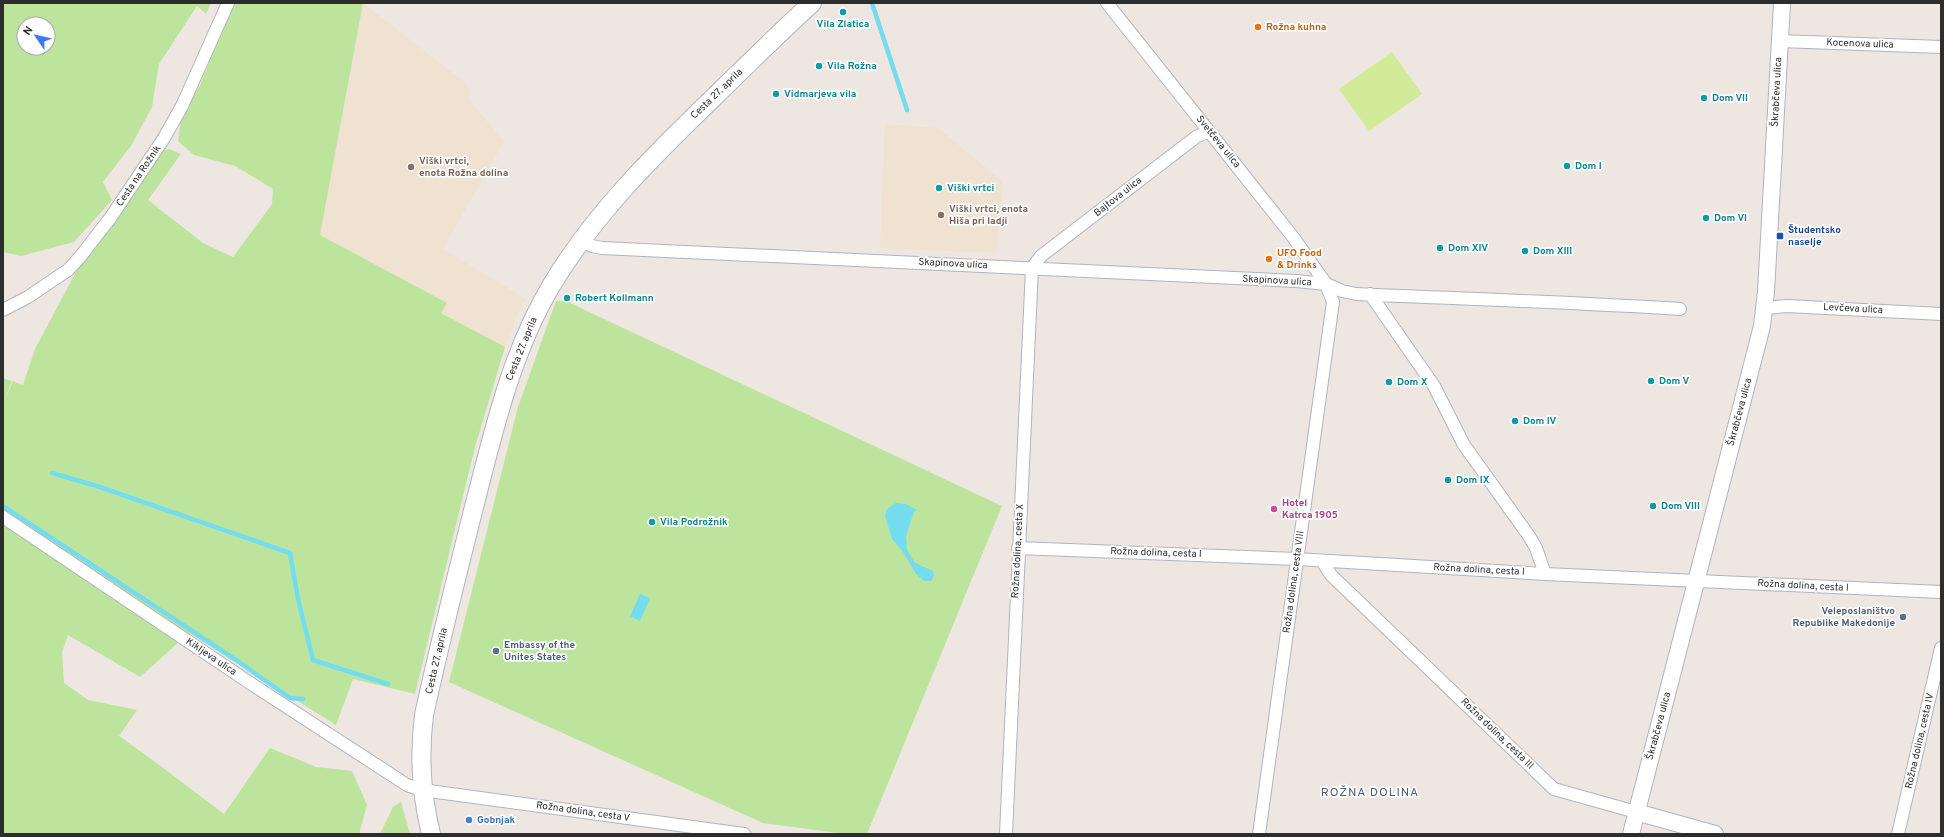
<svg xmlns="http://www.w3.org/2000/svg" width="1944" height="837" font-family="Overpass,sans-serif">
	<rect width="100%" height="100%" fill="#eee6e0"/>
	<path fill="#efe2d0" d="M 363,3 L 467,84 L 470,94 L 468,99 L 504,141 L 443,249 L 526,299 L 516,317 L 505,347 L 441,313 L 446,303 L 320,235 Z
		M 885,124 L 938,128 L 1003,182 L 996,253 L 880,248 Z"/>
	<path fill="#bde49d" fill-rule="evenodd" d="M 3,3 L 211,3 L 206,14 L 197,6 L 159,64 L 152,107 L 131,146 L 103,182 L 112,200 L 74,242 L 21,256 L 3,252 ZM 24,24 L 48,24 L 48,48 L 24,48 Z
		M 233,3 L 363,3 L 320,235 L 447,303 L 441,313 L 505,347 L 475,447 L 415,694 L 353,679 L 336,725 L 189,633 L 140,677 L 68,635 L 62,652 L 64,683 L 88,700 L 137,710 L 119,736 L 158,764 L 224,814 L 270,748 L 316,767 L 352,771 L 367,805 L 359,834 L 3,834 L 3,404 L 13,381 L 23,385 L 35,349 L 77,270 L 135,194 L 163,150 L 169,149 L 181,154 L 148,200 L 203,243 L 233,257 L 272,204 L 273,189 L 235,166 L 194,155 L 178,141 L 181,119 L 200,85 Z
		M 556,301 L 568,302 L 1002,506 L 867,834 L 846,834 L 763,823 L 449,682 L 518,407 Z
		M 3,378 L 12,381 L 3,404 Z
		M 401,802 L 410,834 L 380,834 L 393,807 Z"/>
	<path fill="#d1eb99" d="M 1392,52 L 1422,94 L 1369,131 L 1339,89 Z"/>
	<path fill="#74dcef" d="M 896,503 L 906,504 L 917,510 L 914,512 L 906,536 L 907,550 L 915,563 L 933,571 L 934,575 L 931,581 L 924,581 L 916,574 L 903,552 L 892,539 L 885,516 L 887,509 Z
		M 640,594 L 650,598 L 640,621 L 630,616 Z"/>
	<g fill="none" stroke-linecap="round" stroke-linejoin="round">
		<path stroke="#74dcef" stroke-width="4.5" d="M 872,3 L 907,110
			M 52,473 L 97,486 L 290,553 L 298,599 L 313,660 L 388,684
			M 3,506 L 236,660 L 290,698 L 303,699"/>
		<defs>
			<path id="minor" d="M 1107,3 L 1293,237 L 1326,284 L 1333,302 L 1259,834
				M 1780,41 L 1941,47
				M 581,240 L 592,246 L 602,248 L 1296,281 L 1326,284 L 1342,291 L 1356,294 C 1464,299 1572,302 1680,309
				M 1370,294 L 1434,386 L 1464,445 L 1529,536 L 1536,548 L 1545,574
				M 1765,308 L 1787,306 L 1941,314
				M 3,310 L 28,297 L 68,270 L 80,257 L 111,217 L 164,138 L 182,106 L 228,3
				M 3,517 L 253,685 L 407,785 L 422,790 L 744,834
				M 1018,548 L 1297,559 L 1545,574 L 1941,592
				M 1322,561 L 1331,575 L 1554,789 L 1636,812
				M 1006,834 L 1032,268 L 1041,256 L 1196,137 L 1209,131
				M 1898,834 L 1941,648"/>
			<path id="tertiary" d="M 1636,812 L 1715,834
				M 1631,834 L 1762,326 L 1766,292 L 1782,3"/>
			<path id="secondary" d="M 431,834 C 421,794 419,755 424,715 C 439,646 456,579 473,511 C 493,434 510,355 551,286 C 594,214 653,156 712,99 C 745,67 778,34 812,3"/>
		</defs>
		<use href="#minor" stroke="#b0b4bd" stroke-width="14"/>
		<use href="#tertiary" stroke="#b0b4bd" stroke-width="18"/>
		<use href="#secondary" stroke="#b0b4bd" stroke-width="20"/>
		<use href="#minor" stroke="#fff" stroke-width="12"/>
		<use href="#tertiary" stroke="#fff" stroke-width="16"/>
		<use href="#secondary" stroke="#fff" stroke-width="18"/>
	</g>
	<g fill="#0f9aa8" stroke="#fff" stroke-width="1.5">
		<circle cx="843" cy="12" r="4"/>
		<circle cx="819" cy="66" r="4"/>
		<circle cx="776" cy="94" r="4"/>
		<circle cx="1704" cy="98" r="4"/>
		<circle cx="1567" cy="166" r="4"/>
		<circle cx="939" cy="188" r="4"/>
		<circle cx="1706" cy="218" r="4"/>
		<circle cx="1440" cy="248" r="4"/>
		<circle cx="1525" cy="251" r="4"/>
		<circle cx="567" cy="298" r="4"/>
		<circle cx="1651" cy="381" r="4"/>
		<circle cx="1389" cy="382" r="4"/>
		<circle cx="1515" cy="421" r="4"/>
		<circle cx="1448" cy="480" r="4"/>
		<circle cx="1653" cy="506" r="4"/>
		<circle cx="652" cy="522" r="4"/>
	</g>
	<g fill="#e8710a" stroke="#fff" stroke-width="1.5">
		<circle cx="1258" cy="27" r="4"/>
		<circle cx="1269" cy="259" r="4"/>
	</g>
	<g fill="#8d6e63" stroke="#fff" stroke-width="1.5">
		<circle cx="411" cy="167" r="4"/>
		<circle cx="941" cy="215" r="4"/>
	</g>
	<rect fill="#1a4fb4" stroke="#fff" stroke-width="1.5" x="1776" y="232" width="8" height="8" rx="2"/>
	<circle fill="#d1479c" stroke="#fff" stroke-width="1.5" cx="1274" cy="509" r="4"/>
	<g fill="#5c6f8a" stroke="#fff" stroke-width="1.5">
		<circle cx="1903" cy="617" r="4"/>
		<circle cx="496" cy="651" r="4"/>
	</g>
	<circle fill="#3f7fe0" stroke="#fff" stroke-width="1.5" cx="469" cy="820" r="4"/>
	<g text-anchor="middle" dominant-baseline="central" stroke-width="3.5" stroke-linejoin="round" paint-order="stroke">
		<g font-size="10" font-weight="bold" fill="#0d838f" stroke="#fff" text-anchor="start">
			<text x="843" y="24" text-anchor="middle">Vila Zlatica</text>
			<text x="827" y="66">Vila Rožna</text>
			<text x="784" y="94">Vidmarjeva vila</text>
			<text x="1712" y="98">Dom VII</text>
			<text x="1575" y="166">Dom I</text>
			<text x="947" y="188">Viški vrtci</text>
			<text x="1714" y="218">Dom VI</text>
			<text x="1448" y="248">Dom XIV</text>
			<text x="1533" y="251">Dom XIII</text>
			<text x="575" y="298">Robert Kollmann</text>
			<text x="1659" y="381">Dom V</text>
			<text x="1397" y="382">Dom X</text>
			<text x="1523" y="421">Dom IV</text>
			<text x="1456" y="480">Dom IX</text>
			<text x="1661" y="506">Dom VIII</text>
			<text x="660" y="522">Vila Podrožnik</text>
		</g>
		<g font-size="10" font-weight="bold" fill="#c56008" stroke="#fff" text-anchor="start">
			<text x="1266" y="27">Rožna kuhna</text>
			<text x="1277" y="253">UFO Food<tspan x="1277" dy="12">&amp; Drinks</tspan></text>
		</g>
		<g font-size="10" fill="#2d2d2d" stroke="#fff">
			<text transform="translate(1860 44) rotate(2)">Kocenova ulica</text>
			<text transform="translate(1777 92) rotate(-87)">Škrabčeva ulica</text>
			<text transform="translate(717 94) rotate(-44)">Cesta 27. aprila</text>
			<text transform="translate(1218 142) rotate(51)">Svetčeva ulica</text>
			<text transform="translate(139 176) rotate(-56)">Cesta na Rožnik</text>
			<text transform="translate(1118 197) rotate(-38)">Bajtova ulica</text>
			<text transform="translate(953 264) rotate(3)">Skapinova ulica</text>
			<text transform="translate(1277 281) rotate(3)">Skapinova ulica</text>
			<text transform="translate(1853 309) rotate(3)">Levčeva ulica</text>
			<text transform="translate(522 349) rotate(-68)">Cesta 27. aprila</text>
			<text transform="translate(1740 412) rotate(-75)">Škrabčeva ulica</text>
			<text transform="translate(1018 551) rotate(-87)">Rožna dolina, cesta X</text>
			<text transform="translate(1156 553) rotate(2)">Rožna dolina, cesta I</text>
			<text transform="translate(1479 570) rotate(3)">Rožna dolina, cesta I</text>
			<text transform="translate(1294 582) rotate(-82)">Rožna dolina, cesta VIII</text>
			<text transform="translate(1803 586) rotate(3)">Rožna dolina, cesta I</text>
			<text transform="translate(211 657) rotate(34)">Kikljeva ulica</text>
			<text transform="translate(437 661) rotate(-77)">Cesta 27. aprila</text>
			<text transform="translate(1659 726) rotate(-75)">Škrabčeva ulica</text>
			<text transform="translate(1497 734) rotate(44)">Rožna dolina, cesta III</text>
			<text transform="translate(1920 741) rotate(-77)">Rožna dolina, cesta IV</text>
			<text transform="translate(583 812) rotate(8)">Rožna dolina, cesta V</text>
		</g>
		<g font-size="10" font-weight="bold" fill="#785e54" stroke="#fff" text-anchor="start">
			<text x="419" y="161">Viški vrtci,<tspan x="419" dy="12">enota Rožna dolina</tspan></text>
			<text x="949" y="209">Viški vrtci, enota<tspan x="949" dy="12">Hiša pri ladji</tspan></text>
		</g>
		<g font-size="10" font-weight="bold" fill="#164399" stroke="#fff" text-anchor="start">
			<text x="1788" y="230">Študentsko<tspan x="1788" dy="12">naselje</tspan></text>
		</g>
		<g font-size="10" font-weight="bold" fill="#b23c85" stroke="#fff" text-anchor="start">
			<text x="1282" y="503">Hotel<tspan x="1282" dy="12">Katrca 1905</tspan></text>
		</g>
		<g font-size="10" font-weight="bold" fill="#4e5e75" stroke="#fff" text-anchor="end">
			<text x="1895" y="611">Veleposlaništvo<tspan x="1895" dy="12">Republike Makedonije</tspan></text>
			<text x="504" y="645" text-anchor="start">Embassy of the<tspan x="504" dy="12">Unites States</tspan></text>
		</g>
		<g font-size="10" font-weight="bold" fill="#366cbe" stroke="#fff" text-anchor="start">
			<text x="477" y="820">Gobnjak</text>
		</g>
		<g font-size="12" letter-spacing="1" fill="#4c5b7f" stroke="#fff">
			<text x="1370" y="793">ROŽNA DOLINA</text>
		</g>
	</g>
	<rect width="1944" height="837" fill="none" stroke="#2d2d2d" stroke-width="8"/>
	<g transform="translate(36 36) rotate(304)"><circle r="19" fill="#ffffff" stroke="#ababab"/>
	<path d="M0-3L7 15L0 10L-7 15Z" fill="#4178fa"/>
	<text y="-6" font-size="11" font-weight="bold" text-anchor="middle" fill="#2d2d2d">N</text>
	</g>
</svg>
